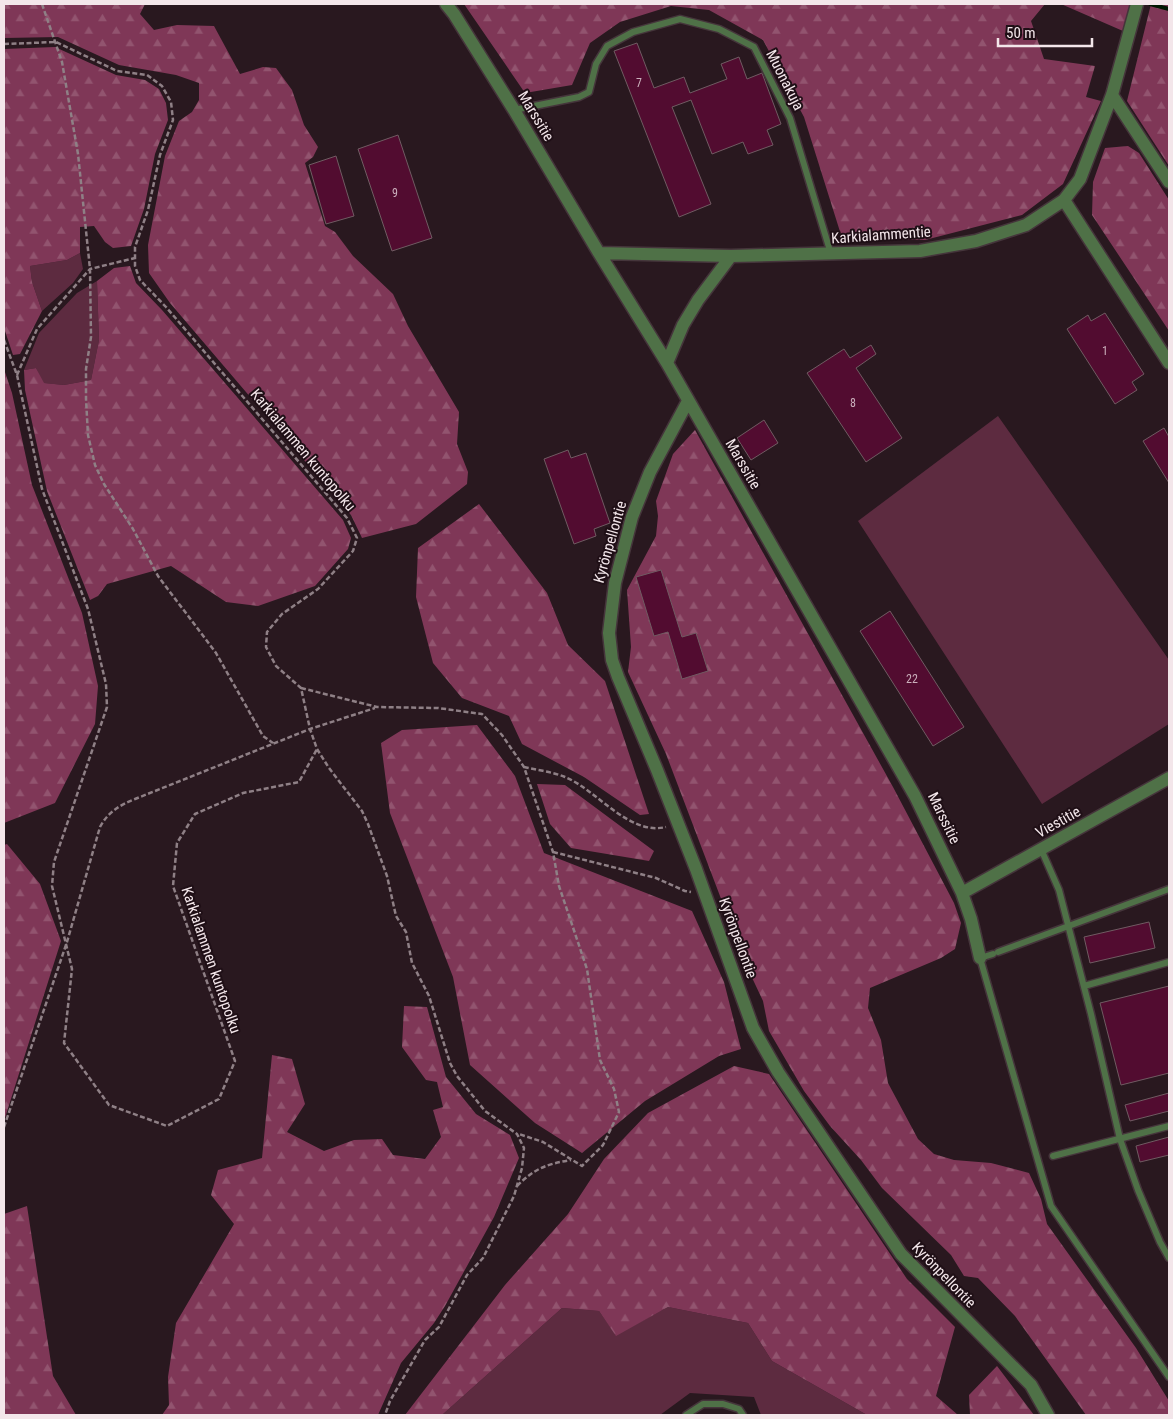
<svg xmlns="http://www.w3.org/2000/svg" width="1173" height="1419" font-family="'Roboto Condensed',sans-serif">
	<defs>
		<pattern id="forest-firs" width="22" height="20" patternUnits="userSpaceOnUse" patternTransform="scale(1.25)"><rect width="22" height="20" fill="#7f3757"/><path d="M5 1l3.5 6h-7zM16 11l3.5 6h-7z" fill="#92546f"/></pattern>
	</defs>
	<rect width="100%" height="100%" fill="#29181f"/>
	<path fill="#5d2b40" d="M 80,253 L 83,269 L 73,283 L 42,311 L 32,282 L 30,266 L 67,260 Z
		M 97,281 L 99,340 L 91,380 L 64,385 L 43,383 L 36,368 L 24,370 L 39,333 L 77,293 Z
		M 998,416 L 1169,660 L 1169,724 L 1042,804 L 858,521 Z
		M 668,1307 L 748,1323 L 772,1361 L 867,1415 L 761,1415 L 754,1397 L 690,1393 L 660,1415 L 442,1415 L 562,1308 L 599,1311 L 616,1335 Z"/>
	<path fill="url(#forest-firs)" d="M 4,4 L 145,4 L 140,14 L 154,30 L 177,25 L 214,26 L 240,74 L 263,67 L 276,68 L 292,90 L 304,125 L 318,147 L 313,157 L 305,163 L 325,226 L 335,232 L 353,256 L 393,294 L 408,326 L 459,412 L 457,444 L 468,472 L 467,484 L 416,524 L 362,538 L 351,515 L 170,303 L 149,273 L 148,245 L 165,156 L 179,121 L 192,112 L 199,100 L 199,83 L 176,75 L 119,65 L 58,37 L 4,38 Z
		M 464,4 L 1045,4 L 1031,21 L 1044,59 L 1095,66 L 1086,97 L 1101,101 L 1063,184 L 1022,215 L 925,240 L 842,238 L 804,117 L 763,40 L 709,10 L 671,6 L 620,22 L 590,43 L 572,85 L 525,93 Z
		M 1061,4 L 1131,4 L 1123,31 Z
		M 1151,4 L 1169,4 L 1169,166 L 1127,101 Z
		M 55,47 L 116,75 L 145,80 L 159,89 L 166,103 L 168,120 L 155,154 L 144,209 L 131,246 L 113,248 L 105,242 L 94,226 L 80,227 L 80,253 L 67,260 L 30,266 L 32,282 L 42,311 L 20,354 L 13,355 L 4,328 L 4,49 Z
		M 1128,146 L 1139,153 L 1169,200 L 1169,331 L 1092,215 L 1093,182 L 1105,148 Z
		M 130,266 L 136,283 L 162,310 L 343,520 L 351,538 L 348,549 L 315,586 L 258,606 L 226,602 L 171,566 L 107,584 L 98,596 L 90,600 L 47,491 L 25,390 L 24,370 L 36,368 L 44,383 L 64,385 L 91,380 L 99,340 L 97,281 L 114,268 Z
		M 4,369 L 12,393 L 32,485 L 82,613 L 98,686 L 95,724 L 55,803 L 4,823 Z
		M 695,430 L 893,787 L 954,903 L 961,923 L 955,949 L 941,958 L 870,988 L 868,1008 L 881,1040 L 888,1083 L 918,1139 L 934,1154 L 954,1160 L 991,1163 L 1029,1173 L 1041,1199 L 1047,1224 L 1136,1348 L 1169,1401 L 1169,1415 L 1086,1415 L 1015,1316 L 978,1278 L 964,1276 L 951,1255 L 882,1188 L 861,1160 L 830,1126 L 804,1091 L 769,1031 L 763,1001 L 747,967 L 666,754 L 628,672 L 631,647 L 627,590 L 656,536 L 658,516 L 656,501 L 673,454 Z
		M 479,504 L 547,593 L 568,645 L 605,681 L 649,814 L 640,815 L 584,777 L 522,744 L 509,716 L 462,698 L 433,663 L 416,597 L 418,548 Z
		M 477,725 L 515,776 L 544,853 L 692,911 L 724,982 L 741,1049 L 719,1056 L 645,1101 L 582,1153 L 535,1123 L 470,1065 L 453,977 L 390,813 L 381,743 L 402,730 Z
		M 537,784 L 565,785 L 654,851 L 649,861 L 571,848 L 550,824 Z
		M 7,844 L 40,884 L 61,941 L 4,1121 L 4,845 Z
		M 404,1006 L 427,1007 L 446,1077 L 476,1114 L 510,1135 L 519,1158 L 494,1217 L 445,1306 L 434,1323 L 401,1363 L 378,1415 L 162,1415 L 169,1405 L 168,1377 L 176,1323 L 234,1224 L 211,1195 L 218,1170 L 262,1158 L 272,1055 L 292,1059 L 305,1104 L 287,1132 L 324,1151 L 354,1140 L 382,1139 L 393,1155 L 425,1159 L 441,1137 L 433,1110 L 443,1107 L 437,1082 L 426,1080 L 402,1047 Z
		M 734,1066 L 769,1074 L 907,1279 L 955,1327 L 936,1396 L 958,1415 L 867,1415 L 772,1361 L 748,1323 L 668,1307 L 616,1336 L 599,1311 L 562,1308 L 442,1415 L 405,1415 L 505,1285 L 568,1214 L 604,1159 L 648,1113 Z
		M 27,1206 L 53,1376 L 76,1415 L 4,1415 L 4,1214 Z
		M 997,1366 L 1034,1415 L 970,1415 L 969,1395 Z"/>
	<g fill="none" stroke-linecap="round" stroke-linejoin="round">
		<path stroke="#001600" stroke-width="4" d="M 1150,4 L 1169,9"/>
	</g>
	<path fill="#520c30" stroke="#705b62" d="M 637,43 L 654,88 L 684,77 L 690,93 L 727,79 L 721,64 L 739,57 L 747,79 L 762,73 L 781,124 L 767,130 L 773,145 L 748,154 L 743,142 L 712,154 L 691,100 L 672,107 L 711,204 L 679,217 L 614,51 Z
		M 398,135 L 432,238 L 392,251 L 358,149 Z
		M 336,156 L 354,216 L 326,224 L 309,165 Z
		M 1105,313 L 1144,374 L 1132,382 L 1137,390 L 1115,404 L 1067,329 L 1088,315 L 1091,321 Z
		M 871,345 L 876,354 L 856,368 L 902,438 L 866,462 L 807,373 L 844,349 L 850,358 Z
		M 764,420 L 778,443 L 751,460 L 737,438 Z
		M 1164,428 L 1169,437 L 1169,483 L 1143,441 Z
		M 568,450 L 571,458 L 586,453 L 610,523 L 594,529 L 596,536 L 574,544 L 544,459 Z
		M 661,570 L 682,637 L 696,633 L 708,671 L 682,679 L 668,632 L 654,636 L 636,577 Z
		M 890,611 L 964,727 L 933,746 L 860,631 Z
		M 1149,922 L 1155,948 L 1090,963 L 1084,937 Z
		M 1169,986 L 1169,1073 L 1121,1085 L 1100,1003 Z
		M 1169,1093 L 1169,1111 L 1130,1121 L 1125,1105 Z
		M 1169,1137 L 1169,1155 L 1140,1162 L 1136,1146 Z"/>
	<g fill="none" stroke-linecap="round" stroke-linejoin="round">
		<defs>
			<path id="lane" d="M 514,110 L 579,97 L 589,92 L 596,64 L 607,46 L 633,32 L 680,19 L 719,29 L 754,47 L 790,118 L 831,254
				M 1041,849 L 1059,890 L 1091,1014 L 1120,1139 L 1138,1190 L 1160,1242 L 1169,1258
				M 998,952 L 1169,889
				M 993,954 L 980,958 L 1051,1206 L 1169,1377
				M 1084,986 L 1169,962
				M 1053,1156 L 1169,1126
				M 686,1415 L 703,1404 L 723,1404 L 739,1409 L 743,1415"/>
			<path id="street" d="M 446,4 L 454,14 L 514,110 L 599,253 L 667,363 L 915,796 L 962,893 L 971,919 L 980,958
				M 1112,95 L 1169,182
				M 1064,200 L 1169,363
				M 599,253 L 731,256 L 920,251 L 976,241 L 1026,225 L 1064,200 L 1080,179 L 1112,95 L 1137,4
				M 667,363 L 683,325 L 698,300 L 731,256
				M 688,401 L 650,472 L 632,517 L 615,583 L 609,633 L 612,660 L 618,677 L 657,770 L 696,869 L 753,1028 L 778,1072 L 901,1254 L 1031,1385 L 1048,1415
				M 962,893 L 1169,778"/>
		</defs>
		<use href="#lane" stroke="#45353b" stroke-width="9"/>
		<use href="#street" stroke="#45353b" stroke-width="15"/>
		<path stroke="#8f8086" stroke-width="2.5" stroke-dasharray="5 2.5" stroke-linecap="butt" d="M 42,4 L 62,62 L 78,154 L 90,269 L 91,337 L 86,369 L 86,399 L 88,435 L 95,465 L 104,484 L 133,529 L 158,576 L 216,653 L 263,736 L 273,743
			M 4,44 L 56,42 L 117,71 L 147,75 L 162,86 L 171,102 L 173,120 L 160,155 L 148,210 L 135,247 L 135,266 L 140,280 L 166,307 L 347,518 L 357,538 L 353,551 L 318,589 L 282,614 L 267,632 L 266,647 L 276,666 L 301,688 L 310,729 L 317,749 L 329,768 L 362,811 L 368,824 L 387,876 L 396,916 L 406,932 L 412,963 L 429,996 L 450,1063 L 457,1076 L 485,1111 L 517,1134 L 524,1148 L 522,1168 L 514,1196 L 483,1258 L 467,1275 L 439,1327 L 425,1340 L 390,1401 L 385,1415
			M 4,340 L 17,375 L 42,489 L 88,609 L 106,684 L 107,707 L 54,862 L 52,886 L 72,969 L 64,1043 L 109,1105 L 167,1126 L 219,1099 L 235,1061 L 173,886 L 177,843 L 195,814 L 243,793 L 299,782 L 317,749
			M 17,375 L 37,329 L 90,269 L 135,258
			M 301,688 L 377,707 L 438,708 L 482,714 L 502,735 L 524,767 L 553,852 L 559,886 L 587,969 L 600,1060 L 614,1089 L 619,1112 L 603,1145 L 582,1166 L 543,1142 L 519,1134
			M 524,767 C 537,770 553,772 565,777 C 597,790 629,836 666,827
			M 553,852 L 656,878 L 685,891 L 691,892
			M 4,1127 L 67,942 L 100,827 C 108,812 120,805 135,799 L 310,729 L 375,708
			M 517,1186 C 535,1168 547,1164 571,1160"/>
		<use href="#lane" stroke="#4f7147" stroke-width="6"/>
		<use href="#street" stroke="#4f7147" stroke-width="12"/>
	</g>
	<g text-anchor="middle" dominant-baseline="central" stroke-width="4" stroke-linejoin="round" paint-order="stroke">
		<g font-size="12" fill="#cbb0bc">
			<text x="639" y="83">7</text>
			<text x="395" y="193">9</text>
			<text x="1105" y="351">1</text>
			<text x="853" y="403">8</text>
			<text x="912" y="679">22</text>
		</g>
		<g font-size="15" fill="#f3e6ea" stroke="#1f0f16">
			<text transform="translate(785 80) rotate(63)">Muonakuja</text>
			<text transform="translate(536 116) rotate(59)">Marssitie</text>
			<text transform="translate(881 235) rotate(-4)">Karkialammentie</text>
			<text transform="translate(303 450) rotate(50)">Karkialammen kuntopolku</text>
			<text transform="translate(743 464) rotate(60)">Marssitie</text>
			<text transform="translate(610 542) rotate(-74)">Kyrönpellontie</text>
			<text transform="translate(944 818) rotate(64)">Marssitie</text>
			<text transform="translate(1058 822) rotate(-29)">Viestitie</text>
			<text transform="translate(738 938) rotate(70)">Kyrönpellontie</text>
			<text transform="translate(211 960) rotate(71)">Karkialammen kuntopolku</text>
			<text transform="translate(944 1275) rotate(46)">Kyrönpellontie</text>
		</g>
	</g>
	<rect width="1173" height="1419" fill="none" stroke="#f3e6ea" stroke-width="10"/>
	<path d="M998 38v8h94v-8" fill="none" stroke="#f3e6ea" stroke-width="2.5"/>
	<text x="1006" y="38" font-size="15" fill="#f3e6ea" stroke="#1f0f16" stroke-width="4" paint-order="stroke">50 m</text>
</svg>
